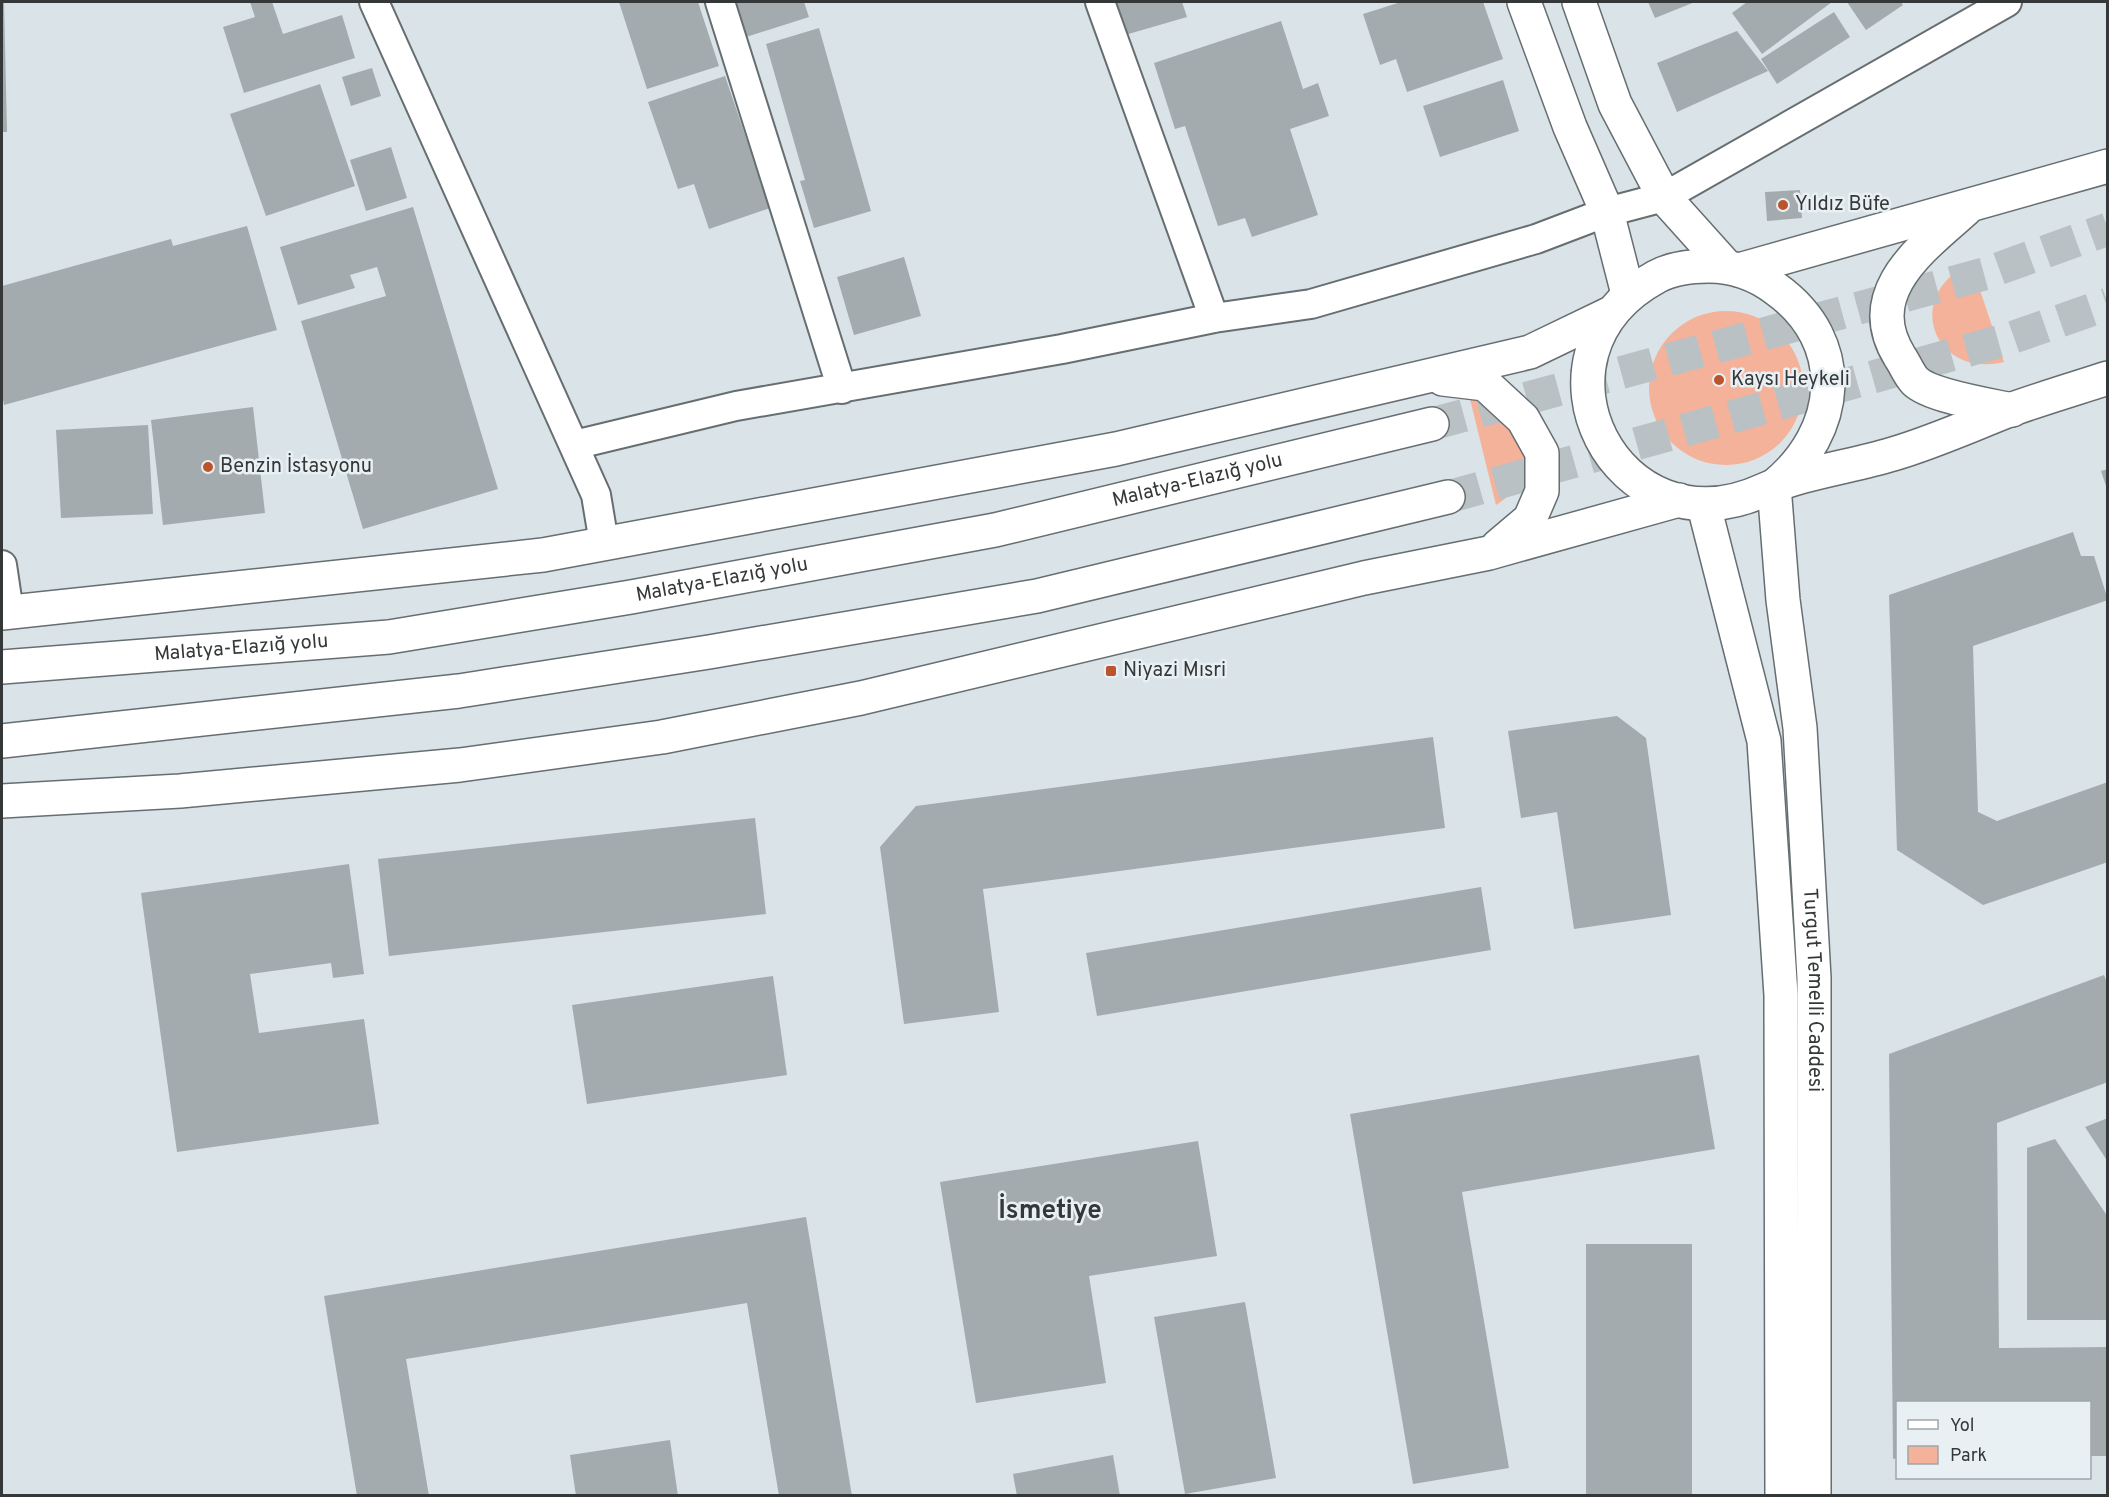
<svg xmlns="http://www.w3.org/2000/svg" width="2109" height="1497" font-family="Overpass,sans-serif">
	<rect width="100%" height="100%" fill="#dae3e7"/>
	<path fill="#f5b29a" d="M 1971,263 L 2004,362 C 1933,379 1902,295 1971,263 Z
		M1649 388a77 77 0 1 1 154 0a77 77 0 1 1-154 0Z
		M 1470,399 L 1487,401 L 1527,450 C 1525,475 1518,491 1496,505 Z"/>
	<path fill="#a3abaf" d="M 2,2 L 4,2 L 7,132 L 2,132 Z
		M 250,2 L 272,2 L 283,34 L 342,15 L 355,58 L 244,93 L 223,27 L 255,17 Z
		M 619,2 L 698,2 L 719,66 L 647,89 Z
		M 732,2 L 804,2 L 809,17 L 743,38 Z
		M 1115,2 L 1182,2 L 1187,17 L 1125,35 Z
		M 1401,2 L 1483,2 L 1503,59 L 1407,92 L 1396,59 L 1380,65 L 1363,14 Z
		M 1648,2 L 1695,2 L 1655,18 Z
		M 1747,2 L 1832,2 L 1762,54 L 1732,13 Z
		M 1847,2 L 1901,2 L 1903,5 L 1866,30 Z
		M 1834,12 L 1850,37 L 1777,84 L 1761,59 Z
		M 1281,21 L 1303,89 L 1318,83 L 1329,116 L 1290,129 L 1318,215 L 1252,237 L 1245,218 L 1218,226 L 1185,126 L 1175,129 L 1154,63 Z
		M 819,28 L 871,211 L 814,228 L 800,181 L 805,180 L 766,44 Z
		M 1737,31 L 1768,71 L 1677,112 L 1657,63 Z
		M 372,68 L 381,96 L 351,106 L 342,77 Z
		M 725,76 L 770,208 L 709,229 L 694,184 L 678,189 L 648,102 Z
		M 1503,80 L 1519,131 L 1440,157 L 1423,106 Z
		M 320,84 L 355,186 L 266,216 L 230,114 Z
		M 391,147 L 407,198 L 366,211 L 350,160 Z
		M 1800,190 L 1802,218 L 1767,221 L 1765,192 Z
		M 413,207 L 498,489 L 363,529 L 301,321 L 386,296 L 377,267 L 350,275 L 355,288 L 298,305 L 280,247 Z
		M 247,226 L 277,330 L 4,405 L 2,395 L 2,286 L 171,239 L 173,246 Z
		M 904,257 L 921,316 L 854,335 L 837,277 Z
		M 253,407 L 265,513 L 163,525 L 151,420 Z
		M 148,425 L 153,514 L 61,518 L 56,430 Z
		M 2108,469 L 2108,489 L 2107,489 L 2101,471 Z
		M 2073,532 L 2081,556 L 2094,556 L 2108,600 L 1973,646 L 1978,812 L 1997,821 L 2108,782 L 2108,862 L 1983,905 L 1897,850 L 1889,595 Z
		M 1617,716 L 1646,738 L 1671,915 L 1574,929 L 1557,812 L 1521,818 L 1508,731 Z
		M 1433,737 L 1445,828 L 983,889 L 999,1012 L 904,1024 L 880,847 L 916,806 Z
		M 755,818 L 766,914 L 389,956 L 378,859 Z
		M 349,864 L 364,974 L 333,978 L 331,963 L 250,974 L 259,1033 L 364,1019 L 379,1124 L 177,1152 L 141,893 Z
		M 1481,887 L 1491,950 L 1097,1016 L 1086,953 Z
		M 2104,975 L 2108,985 L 2108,1082 L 1997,1123 L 1999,1348 L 2108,1347 L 2108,1456 L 2090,1456 L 2090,1402 L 1898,1402 L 1898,1458 L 1893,1459 L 1889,1054 Z
		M 773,976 L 787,1075 L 587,1104 L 572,1005 Z
		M 1699,1055 L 1715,1149 L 1462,1192 L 1509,1468 L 1413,1484 L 1350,1114 Z
		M 2108,1118 L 2108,1162 L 2085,1127 Z
		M 2055,1139 L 2108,1217 L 2108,1320 L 2027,1320 L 2027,1148 Z
		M 1198,1141 L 1217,1256 L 1089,1276 L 1106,1383 L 976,1403 L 940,1182 Z
		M 806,1217 L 852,1496 L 779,1496 L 747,1303 L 406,1359 L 429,1496 L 357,1496 L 324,1296 Z
		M 1586,1244 L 1692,1244 L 1692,1496 L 1586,1496 Z
		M 1245,1302 L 1276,1478 L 1185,1494 L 1154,1317 Z
		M 670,1440 L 678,1496 L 576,1496 L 570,1455 Z
		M 1113,1455 L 1120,1496 L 1017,1496 L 1013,1474 Z"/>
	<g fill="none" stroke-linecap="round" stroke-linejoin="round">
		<path stroke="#b9c1c4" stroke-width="33" stroke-dasharray="33 16" stroke-linecap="butt" d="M 1432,424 L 1984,274 L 2108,229
			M 1448,497 L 2011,338 L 2108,304"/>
		<defs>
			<path id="minor" d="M 374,2 L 596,495 L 604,543
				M 720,2 L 842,389
				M 1100,2 L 1214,318
				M 574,445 L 736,406 L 1062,349 L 1214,318 L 1311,304 L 1536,239 L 1607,212 L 1664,197 L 2007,2
				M 2,565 L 9,612"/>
			<g id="secondary">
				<path d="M 1524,2 L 1570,127 L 1607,212 L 1628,294"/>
				<path d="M 1579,2 L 1615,104 L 1664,197 L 1726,266"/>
				<path d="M 1965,210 C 1921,249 1860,293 1900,357 C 1905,364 1909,375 1915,381 C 1930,396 1989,405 2012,410"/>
				<path d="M 1739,270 L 2108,166"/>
				<path d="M 1443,379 L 1485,384 L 1523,419 L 1542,453 L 1542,491 L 1530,519 L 1498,546"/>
				<path d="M 1774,486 C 1841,432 1850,342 1776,289 C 1756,274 1735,266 1709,266 C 1691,266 1672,268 1656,277 C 1513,355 1617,558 1764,490 C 1804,472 1851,467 1893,454 C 1931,443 1969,426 2007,411 C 2040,399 2074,389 2108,378"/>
				<path id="s1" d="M 1774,486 L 1783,600 L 1800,728 L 1814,978 L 1814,1496"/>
				<path d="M 1704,506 L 1764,741 L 1781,995 L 1782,1496"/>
				<path d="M 2,613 L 543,555 L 1116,449 L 1530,352 L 1611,313"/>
				<path d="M 2,801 L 180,791 L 460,765 L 662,737 L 861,698 L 1364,578 L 1489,553 L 1679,500"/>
			</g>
			<g id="trunk">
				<path id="s2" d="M 2,667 L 389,637 L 631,597 L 995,530 L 1432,424"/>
				<path d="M 2,741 L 459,691 L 709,652 L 1037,596 L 1448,497"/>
			</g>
		</defs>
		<use href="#minor" stroke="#666e71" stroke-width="32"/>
		<use href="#secondary" stroke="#666e71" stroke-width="36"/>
		<use href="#trunk" stroke="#666e71" stroke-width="36"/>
		<use href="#minor" stroke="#fff" stroke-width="28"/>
		<use href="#secondary" stroke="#fff" stroke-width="33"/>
		<use href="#trunk" stroke="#fff" stroke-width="33"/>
	</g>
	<g fill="#bb542b" stroke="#e8f0f4" stroke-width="2">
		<circle cx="1783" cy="205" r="6"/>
		<circle cx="1719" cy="380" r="6"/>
		<circle cx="208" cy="467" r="6"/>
		<rect x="1105" y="665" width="12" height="12" rx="3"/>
	</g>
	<g text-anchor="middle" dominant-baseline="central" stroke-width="5" stroke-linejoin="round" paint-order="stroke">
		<g font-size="20" fill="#353839" stroke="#e8f0f4" text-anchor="start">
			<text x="1795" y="205">Yıldız Büfe</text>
			<text x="1731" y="380">Kaysı Heykeli</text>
			<text x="220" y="467">Benzin İstasyonu</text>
			<text x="1123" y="671">Niyazi Mısri</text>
		</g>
		<g font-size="20" fill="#353839" stroke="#e8f0f4">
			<text stroke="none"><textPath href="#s2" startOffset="1212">Malatya-Elazığ yolu</textPath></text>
			<text stroke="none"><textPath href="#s2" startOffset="726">Malatya-Elazığ yolu</textPath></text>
			<text stroke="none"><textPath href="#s2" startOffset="240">Malatya-Elazığ yolu</textPath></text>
			<text stroke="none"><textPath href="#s1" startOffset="506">Turgut Temelli Caddesi</textPath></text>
		</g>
		<g font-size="26" font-weight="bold" fill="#353839" stroke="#e8f0f4">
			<text x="1050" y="1211">İsmetiye</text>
		</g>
	</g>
	<rect width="2109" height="1497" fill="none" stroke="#353839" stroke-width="6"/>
	<rect x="1896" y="1401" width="195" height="78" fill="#e8f0f4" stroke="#a0a6a9" stroke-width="1.5"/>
	<rect x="1908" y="1420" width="30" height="9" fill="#ffffff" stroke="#a0a6a9" stroke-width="1.5"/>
	<text x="1950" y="1431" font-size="18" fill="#353839">Yol</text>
	<rect x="1908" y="1446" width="30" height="18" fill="#f5b29a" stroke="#a0a6a9" stroke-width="1.5"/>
	<text x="1950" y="1461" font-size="18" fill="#353839">Park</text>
</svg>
